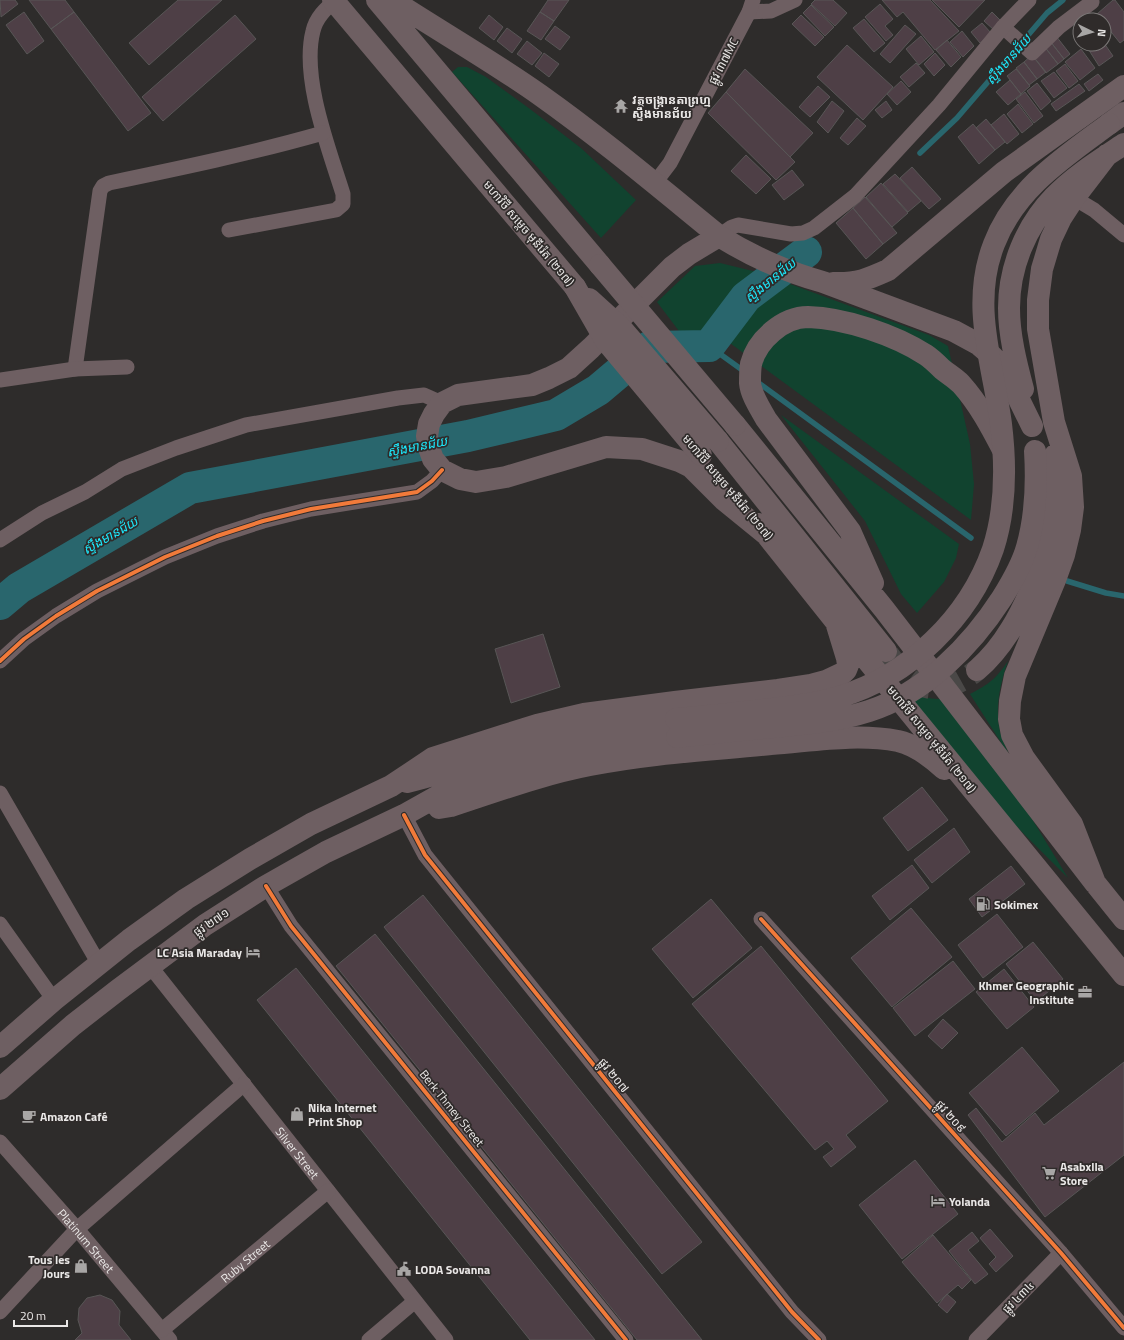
<svg xmlns="http://www.w3.org/2000/svg" width="1124" height="1340" font-family="'Titillium Web','Noto Sans Khmer',sans-serif">
	<rect width="100%" height="100%" fill="#2e2c2b"/>
	<path fill="#11432f" d="M 458,67 L 467,67 L 486,77 L 530,109 L 581,148 L 636,200 L 601,238 L 452,72 Z
		M 720,263 L 757,272 L 736,288 L 701,334 L 682,335 L 657,302 L 695,266 Z
		M 779,280 L 929,335 L 948,346 L 970,444 L 974,484 L 971,520 L 723,338 L 757,298 Z
		M 781,415 L 959,544 L 956,558 L 944,582 L 917,613 L 901,594 L 865,521 Z
		M 1008,661 C 1000,684 994,710 1001,735 C 1003,742 1007,749 1009,755 L 970,694 C 989,684 996,679 1008,661 Z
		M 916,694 C 925,698 932,699 942,699 L 1026,809 L 1068,878 L 1010,820 L 910,698 Z"/>
	<g fill="none" stroke-linecap="round" stroke-linejoin="round">
		<path stroke="#29666d" stroke-width="5.5" d="M 920,153 L 957,118 L 1047,13 L 1063,0
			M 709,346 L 745,372
			M 756,381 L 971,538
			M 1067,581 L 1106,593 L 1124,596"/>
		<path stroke="#29666d" stroke-width="32" d="M 0,604 L 19,588 L 190,488 L 468,436 L 556,415 L 598,390 L 649,347 L 709,346 L 746,297 L 806,252"/>
	</g>
	<path fill="#4e3f46" stroke="#585656" d="M 0,0 L 15,0 L 18,4 L 1,17 Z
		M 29,0 L 65,0 L 74,12 L 51,29 Z
		M 178,0 L 222,0 L 149,65 L 129,43 Z
		M 548,0 L 569,0 L 554,21 L 540,12 Z
		M 815,0 L 833,0 L 847,13 L 835,26 L 811,4 Z
		M 882,0 L 930,0 L 959,31 L 935,50 L 903,12 L 897,17 Z
		M 932,0 L 985,0 L 959,27 Z
		M 1113,0 L 1115,0 L 1124,12 L 1124,40 L 1120,43 L 1104,23 L 1104,20 L 1102,20 L 1097,14 Z
		M 880,4 L 893,19 L 885,26 L 893,35 L 886,41 L 865,17 Z
		M 811,5 L 834,27 L 825,36 L 803,13 Z
		M 24,12 L 44,41 L 27,54 L 6,25 Z
		M 74,12 L 151,113 L 128,131 L 51,29 Z
		M 540,12 L 554,21 L 541,40 L 527,31 Z
		M 992,12 L 1002,22 L 994,30 L 984,21 Z
		M 235,15 L 256,39 L 163,121 L 142,97 Z
		M 489,15 L 503,27 L 494,40 L 479,28 Z
		M 801,15 L 824,37 L 815,46 L 792,24 Z
		M 864,19 L 885,43 L 874,52 L 853,28 Z
		M 982,23 L 991,33 L 980,43 L 971,32 Z
		M 905,25 L 916,34 L 890,63 L 880,54 Z
		M 555,26 L 570,37 L 560,50 L 545,39 Z
		M 507,28 L 522,39 L 512,53 L 497,41 Z
		M 962,31 L 974,46 L 963,57 L 950,42 Z
		M 921,36 L 934,52 L 919,65 L 906,49 Z
		M 1056,36 L 1070,54 L 1064,59 L 1050,41 Z
		M 947,40 L 961,57 L 951,67 L 936,50 Z
		M 527,41 L 542,53 L 532,65 L 517,54 Z
		M 1050,41 L 1064,59 L 1058,64 L 1044,46 Z
		M 1104,43 L 1113,56 L 1099,66 L 1085,44 L 1104,44 Z
		M 847,45 L 893,87 L 863,120 L 817,77 Z
		M 1044,46 L 1058,64 L 1046,73 L 1032,55 Z
		M 1081,49 L 1095,68 L 1080,80 L 1065,62 Z
		M 544,53 L 559,64 L 549,77 L 535,66 Z
		M 935,53 L 945,65 L 934,76 L 924,64 Z
		M 1032,55 L 1046,72 L 1037,79 L 1024,62 Z
		M 1024,62 L 1037,79 L 1029,85 L 1016,68 Z
		M 916,63 L 925,73 L 909,87 L 900,77 Z
		M 1065,64 L 1078,81 L 1069,88 L 1056,71 Z
		M 745,69 L 813,133 L 790,157 L 726,92 Z
		M 1016,69 L 1030,86 L 1021,94 L 1007,76 Z
		M 1054,72 L 1067,88 L 1054,98 L 1041,81 Z
		M 1098,74 L 1103,80 L 1089,91 L 1084,84 Z
		M 1010,80 L 1021,94 L 1008,105 L 996,92 Z
		M 901,81 L 911,92 L 897,105 L 887,94 Z
		M 1037,83 L 1051,101 L 1041,110 L 1027,91 Z
		M 1079,84 L 1085,91 L 1056,111 L 1051,104 Z
		M 818,86 L 830,97 L 810,117 L 799,107 Z
		M 726,92 L 795,162 L 776,180 L 708,113 Z
		M 1025,92 L 1043,116 L 1034,123 L 1016,99 Z
		M 832,101 L 844,111 L 828,133 L 817,122 Z
		M 886,101 L 892,110 L 882,118 L 875,110 Z
		M 1018,104 L 1033,124 L 1022,133 L 1007,114 Z
		M 1004,114 L 1019,134 L 1007,144 L 991,125 Z
		M 857,118 L 866,126 L 848,145 L 840,138 Z
		M 986,119 L 1005,142 L 995,150 L 976,128 Z
		M 973,124 L 995,150 L 979,164 L 958,137 Z
		M 746,155 L 771,179 L 756,194 L 731,171 Z
		M 912,167 L 941,199 L 929,209 L 900,178 Z
		M 792,170 L 804,185 L 784,200 L 772,185 Z
		M 895,174 L 921,201 L 908,212 L 883,184 Z
		M 881,183 L 908,213 L 892,227 L 866,197 Z
		M 865,197 L 897,233 L 883,244 L 853,208 Z
		M 853,208 L 883,244 L 866,259 L 836,223 Z
		M 543,634 L 560,687 L 511,703 L 495,649 Z
		M 922,787 L 948,820 L 908,851 L 883,818 Z
		M 954,828 L 970,852 L 932,883 L 914,860 Z
		M 912,865 L 929,888 L 890,920 L 872,896 Z
		M 1011,866 L 1025,884 L 982,917 L 969,899 Z
		M 423,895 L 702,1242 L 662,1274 L 384,927 Z
		M 711,899 L 752,948 L 693,998 L 652,949 Z
		M 911,908 L 952,957 L 892,1007 L 851,958 Z
		M 997,914 L 1023,947 L 983,978 L 958,945 Z
		M 375,934 L 702,1340 L 637,1340 L 336,966 Z
		M 1033,942 L 1063,979 L 1036,1002 L 1006,964 Z
		M 761,946 L 888,1101 L 846,1135 L 856,1147 L 831,1167 L 823,1157 L 834,1149 L 827,1141 L 815,1150 L 692,1004 Z
		M 953,961 L 975,989 L 915,1036 L 893,1008 Z
		M 296,968 L 595,1340 L 530,1340 L 257,1000 Z
		M 1004,969 L 1034,1007 L 1007,1029 L 976,992 Z
		M 943,1019 L 958,1033 L 942,1049 L 928,1036 Z
		M 1022,1047 L 1059,1091 L 1006,1136 L 969,1093 Z
		M 1124,1062 L 1124,1155 L 1045,1217 L 968,1115 L 976,1108 L 1002,1142 L 1035,1113 L 1044,1125 Z
		M 915,1160 L 958,1214 L 902,1259 L 859,1205 Z
		M 990,1229 L 1013,1256 L 996,1272 L 989,1264 L 996,1257 L 980,1238 Z
		M 972,1232 L 979,1241 L 968,1250 L 988,1274 L 975,1284 L 949,1251 Z
		M 933,1235 L 971,1280 L 962,1289 L 958,1285 L 937,1303 L 902,1262 Z
		M 947,1294 L 956,1302 L 947,1313 L 938,1305 Z
		M 100,1295 L 112,1300 L 120,1311 L 119,1325 L 131,1340 L 75,1340 L 82,1333 L 78,1320 L 79,1308 L 87,1298 Z"/>
	<g fill="none" stroke-linecap="round" stroke-linejoin="round">
		<path stroke="#4a4847" stroke-width="22" stroke-dasharray="22 11" stroke-linecap="butt" d="M 888,654 C 893,661 899,669 905,675 C 930,698 954,688 977,670"/>
		<g stroke="#6e5f62" stroke-width="15">
			<path d="M 749,12 L 771,11 L 795,0"/>
			<path d="M 1003,27 L 1032,53 L 1059,27 L 1092,2"/>
			<path d="M 654,184 L 670,163 L 749,12 L 753,0"/>
			<path d="M 1074,198 L 1094,210 L 1124,235"/>
			<path d="M 229,230 L 336,210 L 343,204 L 343,194 C 329,149 301,78 313,31 C 316,18 325,9 336,0"/>
			<path d="M 719,236 L 732,227 L 738,225 L 791,234 L 803,233 L 814,228 L 855,196 L 939,105 L 1003,27 L 1029,0"/>
			<path d="M 75,369 L 100,191 L 103,186 L 109,183 C 181,168 253,153 323,133"/>
			<path d="M 0,380 L 75,369 L 127,367"/>
			<path d="M 0,540 L 42,513 L 85,492 L 122,469 L 176,448 L 246,425 L 398,398 L 424,395 L 442,403"/>
			<path d="M 0,661 L 24,639 L 56,616 L 97,591 L 165,557 L 217,536 L 263,521 L 311,509 L 417,492 L 432,481 L 442,470"/>
			<path d="M 0,793 L 99,964"/>
			<path d="M 404,815 L 425,855 L 792,1312 L 819,1340"/>
			<path d="M 266,886 L 291,926 L 626,1340"/>
			<path d="M 761,919 L 1061,1253 L 1124,1328"/>
			<path d="M 0,924 L 54,1000"/>
			<path id="s1" d="M 150,966 L 446,1340"/>
			<path id="s2" d="M 0,1142 L 77,1229 L 170,1340"/>
			<path d="M 0,1312 L 77,1229 L 244,1084"/>
			<path id="s3" d="M 162,1330 L 328,1191"/>
			<path d="M 369,1340 L 415,1301"/>
			<path d="M 976,1340 L 1061,1253"/>
		</g>
		<path stroke="#6e5f62" stroke-width="22" d="M 333,0 L 575,287
			M 377,0 L 600,265
			M 392,0 C 441,32 492,61 540,95 C 602,139 660,188 719,236 C 751,256 787,272 823,282 L 954,331 L 978,344 L 993,357 L 1007,375 L 1032,426
			M 1109,124 L 1124,113
			M 719,236 L 689,254 L 672,267 L 591,348 L 569,368 L 549,378 L 532,385 L 458,395 L 442,403 L 434,414 L 429,424 L 427,436 L 429,448 L 433,459 L 442,470 L 460,479 L 476,482 L 506,477 L 606,447 L 642,449 L 679,461 L 691,467 L 724,500 L 767,535
			M 833,283 C 857,284 868,279 888,270 L 1004,172 L 1124,86
			M 1023,389 C 1016,363 1009,335 1009,308 C 1009,267 1026,226 1054,197 C 1074,176 1100,160 1124,144
			M 735,425 L 884,609 L 1095,883 L 1124,919
			M 718,441 L 886,651
			M 758,524 L 836,622 L 1124,975
			M 873,583 L 850,531 L 766,419 C 760,408 751,395 750,383 C 750,377 750,370 751,364 C 757,340 783,317 808,317 C 845,318 895,335 926,355 C 932,359 937,364 942,369 C 948,374 955,378 961,384 C 979,404 991,427 1003,450
			M 977,670 C 1005,646 1022,612 1036,578 C 1039,570 1044,561 1046,552 C 1055,521 1057,487 1055,455
			M 407,782 C 454,771 498,753 544,741 C 588,730 632,725 676,719
			M 439,808 L 451,806 C 497,791 543,774 590,765 C 650,753 711,750 771,744 C 813,741 856,733 898,741 C 916,745 931,757 944,769
			M 1095,883 L 1072,824 L 1024,758 L 1012,735 L 1009,719 L 1010,701 L 1015,676 L 1055,580 L 1064,555 L 1070,530 L 1073,507 L 1071,476 L 1054,422 L 1038,329 L 1038,300 L 1042,269 L 1051,239 L 1061,218 L 1074,198 L 1107,155
			M 0,1047 L 54,1000 L 129,940 L 186,899 L 250,859 L 311,824 L 391,786 L 433,758 L 505,735 L 537,725 L 584,714 L 675,702 L 778,690 L 811,685 L 826,681 L 843,673 L 846,670 L 848,665 L 847,658 L 836,622
			M 0,1089 L 73,1025 L 118,990 L 205,925 L 266,886 L 326,852 L 404,815 L 445,792 L 514,769 L 584,750 L 677,737"/>
		<path stroke="#6e5f62" stroke-width="22" d="M 600,265 L 735,425
			M 575,287 L 606,341 L 701,455
			M 589,299 L 621,328 L 718,441
			M 676,719 C 702,717 728,714 754,711 C 782,708 811,705 839,697 C 909,676 969,618 993,549 C 1006,509 1006,465 1001,424 C 993,363 970,305 994,244 C 1015,189 1063,158 1109,124
			M 677,737 C 709,733 741,730 773,727 C 806,724 838,721 869,711 C 925,693 971,646 1002,598 C 1012,582 1022,565 1027,547 C 1036,515 1037,483 1035,451"/>
		<defs>
			<path id="cycleway" d="M 0,661 L 24,639 L 56,616 L 97,591 L 165,557 L 217,536 L 263,521 L 311,509 L 417,492 L 432,481 L 442,470
				M 404,815 L 425,855 L 792,1312 L 819,1340
				M 266,886 L 291,926 L 626,1340
				M 761,919 L 1061,1253 L 1124,1328"/>
		</defs>
		<use href="#cycleway" stroke="#2f2b2a" stroke-width="6"/>
		<use href="#cycleway" stroke="#f17a3a" stroke-width="4"/>
	</g>
	<defs>
		<symbol id="temple-bare" viewBox="-9 -9 18 18"><path d="M0-6L5-2H3V0L6.5 2.5H4V6H1.5V3h-3V6H-4V2.5H-6.5L-3 0V-2H-5Z" fill="#a8a6a5" stroke="#2f2b2a" stroke-width="2.5" paint-order="stroke"/></symbol>
		<symbol id="fuel-bare" viewBox="-9 -9 18 18"><path d="M-5.5-6h7V0h2V4h1.3V-2.5L3-4.5l.8-.8L6-3V5H2.5V1h-1V6h-7ZM-4.2-4.7v3.2H.2V-4.7Z" fill="#a8a6a5" stroke="#2f2b2a" stroke-width="2.5" paint-order="stroke"/></symbol>
		<symbol id="hotel-bare" viewBox="-9 -9 18 18"><path d="M-6-4.5h1.5V1H6V5H4.5V3h-9V5H-6ZM-4 0a1.8 1.8 0 1 1 3.6 0ZM.5 0V-2.5h3Q6-2.5 6 0Z" fill="#a8a6a5" stroke="#2f2b2a" stroke-width="2.5" paint-order="stroke"/></symbol>
		<symbol id="office-bare" viewBox="-9 -9 18 18"><path d="M-6-3h4V-5.5h4V-3h4V5H-6ZM-1-4.5V-3h2v-1.5ZM-6 0V1H6V0Z" fill="#a8a6a5" stroke="#2f2b2a" stroke-width="2.5" paint-order="stroke"/></symbol>
		<symbol id="shop-bare" viewBox="-9 -9 18 18"><path d="M-5-2.5h2.3a2.7 3.5 0 0 1 5.4 0H5L5.5 6h-11ZM-1.5-2.5h3a1.5 2.3 0 0 0-3 0Z" fill="#a8a6a5" stroke="#2f2b2a" stroke-width="2.5" paint-order="stroke"/></symbol>
		<symbol id="cafe-bare" viewBox="-9 -9 18 18"><path d="M-5.5-4.5H6V0H3Q3 3.5 0 3.5H-2.5Q-5.5 3.5-5.5 0ZM3-3.2v2h1.7v-2ZM-6 4.5H4V6H-6Z" fill="#a8a6a5" stroke="#2f2b2a" stroke-width="2.5" paint-order="stroke"/></symbol>
		<symbol id="supermarket-bare" viewBox="-9 -9 18 18"><path d="M-6-5.5h2.5l.6 2H6L4.5 2H-2.5L-4.4-4H-6ZM-1.5 3.2a1.3 1.3 0 1 0 .1 0ZM3 3.2a1.3 1.3 0 1 0 .1 0Z" fill="#a8a6a5" stroke="#2f2b2a" stroke-width="2.5" paint-order="stroke"/></symbol>
		<symbol id="civic-bare" viewBox="-9 -9 18 18"><path d="M-.6-6.5H3V-4.5H.6V-3L4-1V1h2V6H-6V1h2V-1L-.6-3ZM-1.2 2.5V6h2.4V2.5Z" fill="#a8a6a5" stroke="#2f2b2a" stroke-width="2.5" paint-order="stroke"/></symbol>
	</defs>
	<g fill-rule="evenodd">
		<use href="#temple-bare" x="611" y="96" width="20" height="20"/>
		<use href="#fuel-bare" x="973" y="894" width="20" height="20"/>
		<use href="#hotel-bare" x="243" y="942" width="20" height="20"/>
		<use href="#office-bare" x="1075" y="982" width="20" height="20"/>
		<use href="#shop-bare" x="287" y="1104" width="20" height="20"/>
		<use href="#cafe-bare" x="19" y="1106" width="20" height="20"/>
		<use href="#supermarket-bare" x="1039" y="1163" width="20" height="20"/>
		<use href="#hotel-bare" x="928" y="1191" width="20" height="20"/>
		<use href="#shop-bare" x="71" y="1256" width="20" height="20"/>
		<use href="#civic-bare" x="394" y="1259" width="20" height="20"/>
	</g>
	<g text-anchor="middle" dominant-baseline="central" stroke-width="3.5" stroke-linejoin="round" paint-order="stroke">
		<g font-size="12" fill="#eae8e7" stroke="#2f2b2a">
			<text transform="translate(723 61) rotate(-62)">ផ្លូវ ៣៧MC</text>
			<text transform="translate(529 233) rotate(50)">មហាវិថី សម្តេច មុនីរ៉េត (២១៧)</text>
			<text transform="translate(728 487) rotate(50)">មហាវិថី សម្តេច មុនីរ៉េត (២១៧)</text>
			<text transform="translate(932 739) rotate(51)">មហាវិថី សម្តេច មុនីរ៉េត (២១៧)</text>
			<text transform="translate(211 922) rotate(-34)">ផ្លូវ ២៧១</text>
			<text transform="translate(614 1075) rotate(51)">ផ្លូវ ២០៧</text>
			<text transform="translate(452 1108) rotate(51)">Berk Thmey Street</text>
			<text transform="translate(951 1116) rotate(48)">ផ្លូវ ២០៩</text>
			<text stroke="none"><textPath href="#s1" startOffset="238">Silver Street</textPath></text>
			<text stroke="none"><textPath href="#s2" startOffset="131">Platinum Street</textPath></text>
			<text stroke="none"><textPath href="#s3" startOffset="108">Ruby Street</textPath></text>
			<text transform="translate(1018 1297) rotate(-45)">ផ្លូវ ៤៣៤</text>
		</g>
		<g font-size="12" font-weight="bold" fill="#eae8e7" stroke="#2f2b2a" text-anchor="start">
			<text x="632" y="99">វត្តចង្ក្រានតាព្រហ្ម<tspan x="632" dy="14">ស្ទឹងមានជ័យ</tspan></text>
			<text x="994" y="904">Sokimex</text>
			<text x="242" y="952" text-anchor="end">LC Asia Maraday</text>
			<text x="1074" y="985" text-anchor="end">Khmer Geographic<tspan x="1074" dy="14">Institute</tspan></text>
			<text x="308" y="1107">Nika Internet<tspan x="308" dy="14">Print Shop</tspan></text>
			<text x="40" y="1116">Amazon Café</text>
			<text x="1060" y="1166">Asabxlla<tspan x="1060" dy="14">Store</tspan></text>
			<text x="949" y="1201">Yolanda</text>
			<text x="70" y="1259" text-anchor="end">Tous les<tspan x="70" dy="14">Jours</tspan></text>
			<text x="415" y="1269">LODA Sovanna</text>
		</g>
		<g font-size="13" font-style="italic" fill="#1ce7fa" stroke="#2f2b2a">
			<text transform="translate(1008 59) rotate(-49)">ស្ទឹងមានជ័យ</text>
			<text transform="translate(770 280) rotate(-39)">ស្ទឹងមានជ័យ</text>
			<text transform="translate(417 446) rotate(-11)">ស្ទឹងមានជ័យ</text>
			<text transform="translate(110 535) rotate(-30)">ស្ទឹងមានជ័យ</text>
		</g>
	</g>
	<g transform="translate(1092 32) rotate(95)"><circle r="19" fill="#2f2b2a" stroke="#7a7776"/>
	<path d="M0-3L7 15L0 10L-7 15Z" fill="#a8a6a5"/>
	<text y="-6" font-size="11" font-weight="bold" text-anchor="middle" fill="#eae8e7">N</text>
	</g>
	<path d="M14 1320v6h53v-6" fill="none" stroke="#eae8e7" stroke-width="2"/>
	<text x="20" y="1320" font-size="12" fill="#eae8e7" stroke="#2f2b2a" stroke-width="3" paint-order="stroke">20 m</text>
</svg>
